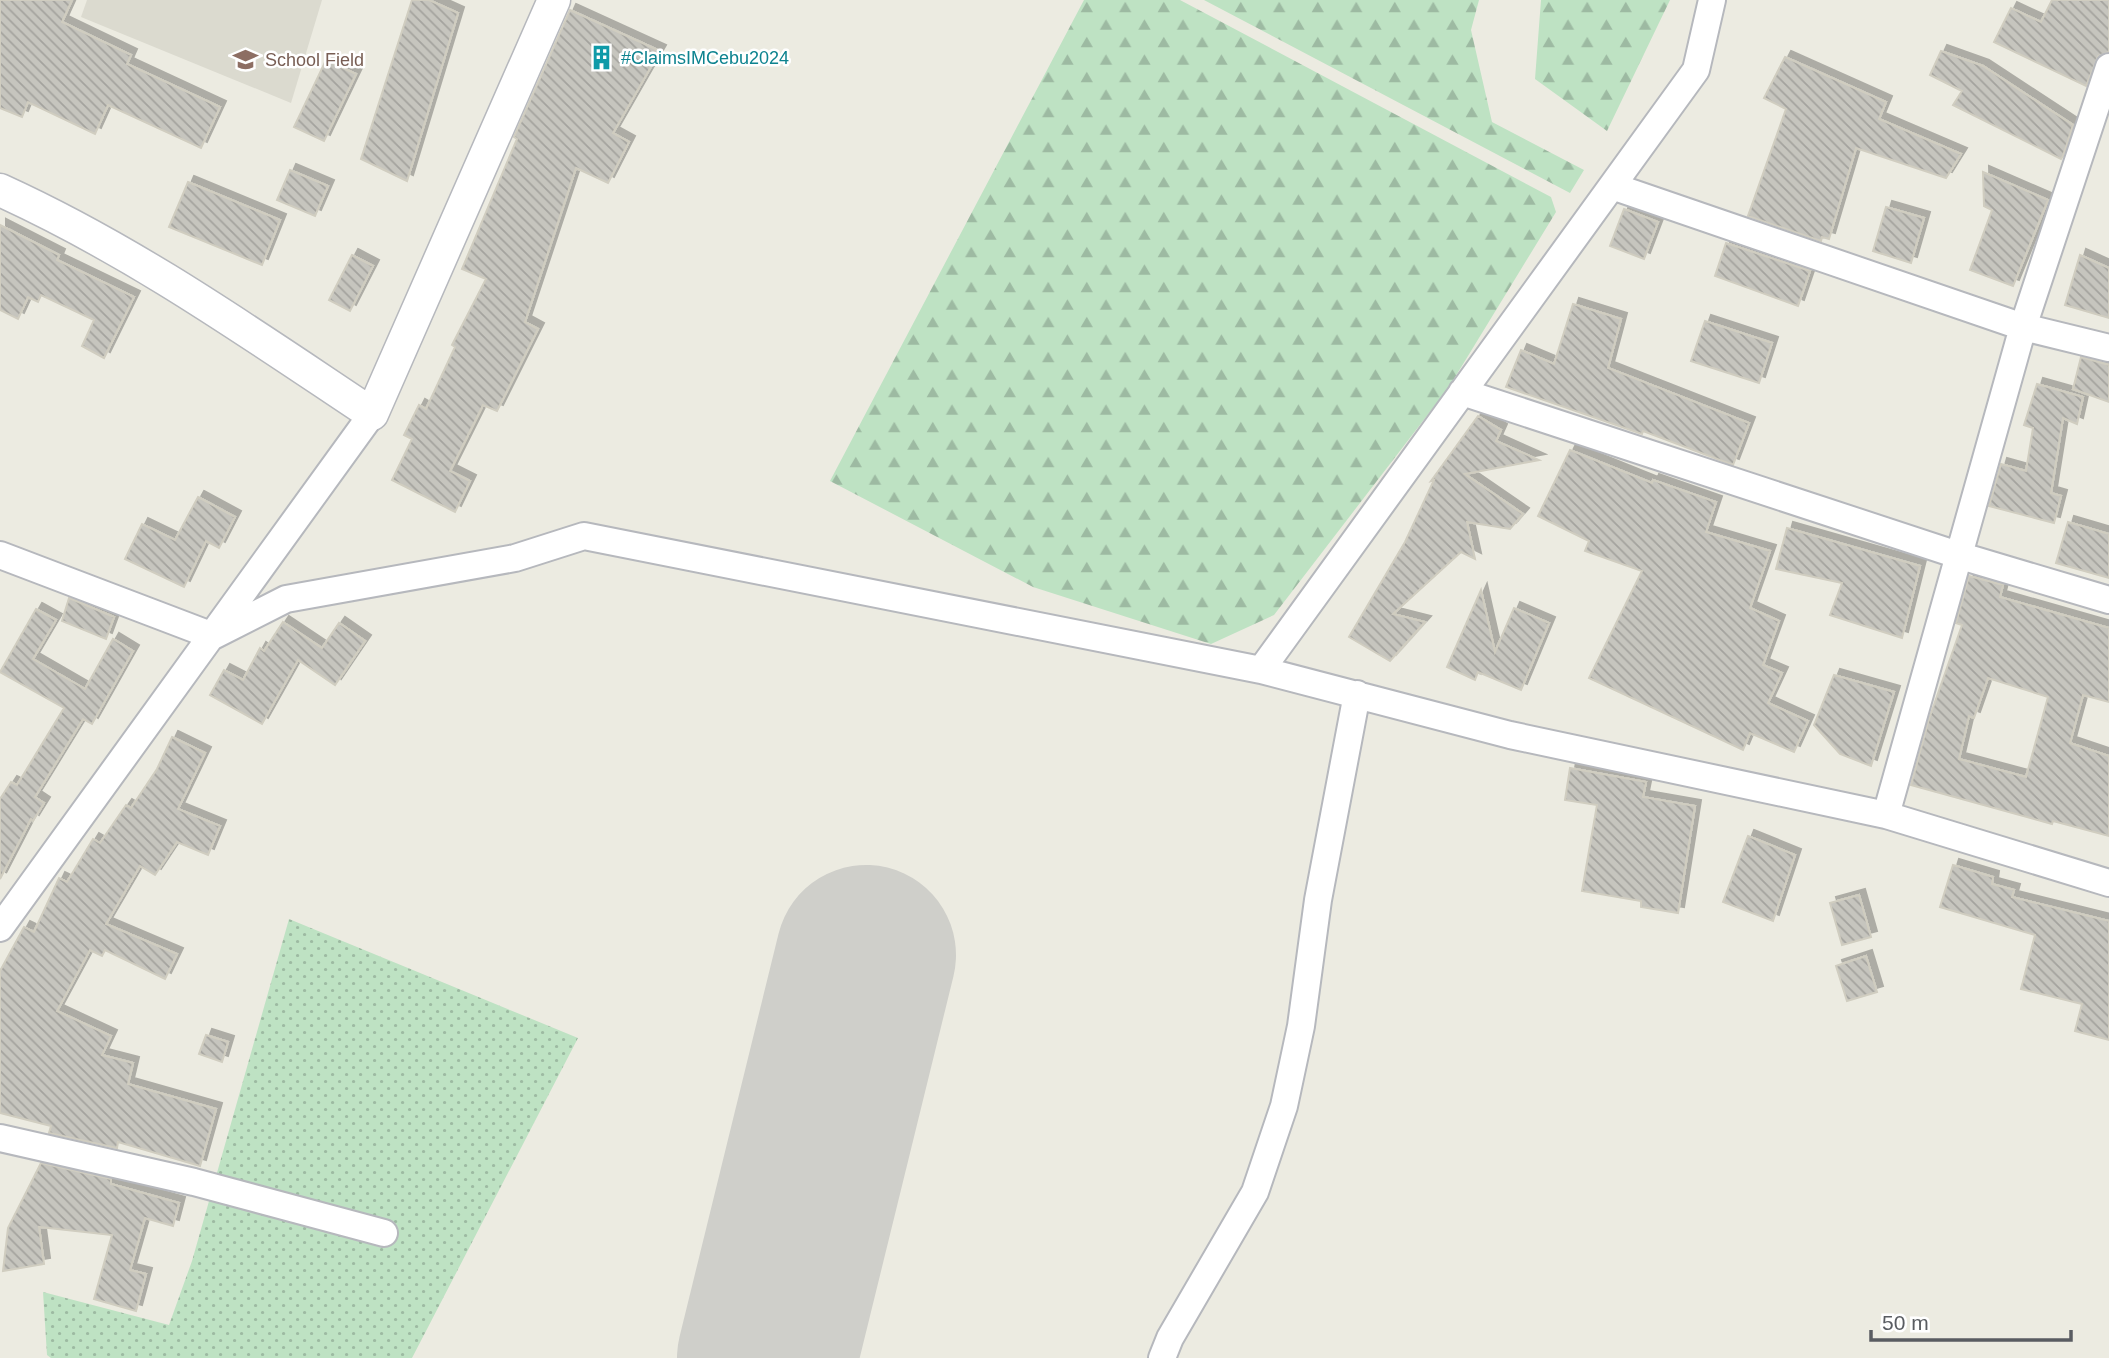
<svg xmlns="http://www.w3.org/2000/svg" width="2109" height="1358" font-family="Arial,sans-serif">
	<defs>
		<pattern id="grass-dots" width="8" height="8" patternUnits="userSpaceOnUse" patternTransform="scale(1.75)"><rect width="8" height="8" fill="#bee2c3"/><path d="M2 2h.1M6 6h.1" fill="none" stroke="#9dbaa2" stroke-width="1.8" stroke-linecap="round"/></pattern>
		<pattern id="forest-firs" width="22" height="20" patternUnits="userSpaceOnUse" patternTransform="scale(1.75)"><rect width="22" height="20" fill="#bee2c3"/><path d="M5 1l3.5 6h-7zM16 11l3.5 6h-7z" fill="#9dbaa2"/></pattern>
		<pattern id="building-back-hatch" width="6" height="6" patternUnits="userSpaceOnUse" patternTransform="scale(1.75)"><rect width="6" height="6" fill="#c6c5be"/><path d="M-1 5l2 2M0 0l6 6M5-1l2 2" fill="none" stroke="#a4a39e"/></pattern>
		<filter id="shadow"><feDropShadow dx="6" dy="-6" stdDeviation="0" flood-color="#0004"/></filter>
	</defs>
	<rect width="100%" height="100%" fill="#ecebe1"/>
	<path fill="#dbdacf" d="M 87,0 L 322,0 L 291,103 L 81,17 Z"/>
	<path fill="url(#grass-dots)" d="M 289,919 L 578,1038 L 412,1358 L 51,1358 L 47,1355 L 43,1292 L 169,1325 L 192,1261 Z"/>
	<path fill="url(#forest-firs)" d="M 1084,0 L 1180,0 L 1551,197 L 1556,212 L 1449,387 L 1274,615 L 1211,644 L 1033,587 L 830,481 Z
		M 1204,0 L 1479,0 L 1471,30 L 1492,122 L 1584,170 L 1570,193 Z
		M 1541,0 L 1670,0 L 1607,131 L 1535,79 Z"/>
	<g fill="none" stroke-linecap="round" stroke-linejoin="round">
		<path stroke="#cfcfca" stroke-width="180" d="M 767,1358 L 866,955"/>
	</g>
	<path fill="url(#building-back-hatch)" stroke="#d0cdc0" stroke-width="2" fill-rule="evenodd" filter="url(#shadow)" d="M 0,0 L 72,0 L 62,22 L 131,55 L 127,64 L 220,107 L 201,148 L 108,105 L 95,134 L 28,102 L 22,117 L 0,108 Z
		M 412,0 L 429,0 L 458,13 L 407,181 L 361,159 Z
		M 2052,0 L 2109,0 L 2109,52 L 2098,56 L 2086,86 L 1994,42 L 2011,8 L 2041,22 Z
		M 570,10 L 660,51 L 613,133 L 629,142 L 608,183 L 576,168 L 525,322 L 538,329 L 497,411 L 483,405 L 450,471 L 470,481 L 455,512 L 392,480 L 412,439 L 404,435 L 419,405 L 426,409 L 455,347 L 452,345 L 486,279 L 462,269 L 517,139 L 514,137 Z
		M 1941,51 L 1983,66 L 2073,125 L 2063,156 L 2061,159 L 1953,105 L 1962,91 L 1930,75 Z
		M 1785,57 L 1886,102 L 1879,119 L 1961,154 L 1946,178 L 1856,148 L 1829,239 L 1822,237 L 1821,241 L 1748,216 L 1786,109 L 1764,98 Z
		M 326,60 L 356,74 L 324,141 L 294,127 Z
		M 290,170 L 328,186 L 315,216 L 277,200 Z
		M 1983,172 L 2048,200 L 2013,286 L 1970,270 L 1992,210 L 1984,206 Z
		M 188,182 L 280,220 L 262,265 L 169,227 Z
		M 1886,207 L 1924,218 L 1911,263 L 1873,251 Z
		M 1624,209 L 1658,222 L 1644,259 L 1610,246 Z
		M 0,225 L 59,255 L 57,260 L 134,297 L 104,358 L 82,346 L 94,320 L 41,295 L 38,302 L 28,297 L 18,319 L 0,310 Z
		M 1726,243 L 1810,271 L 1798,306 L 1715,276 Z
		M 352,255 L 373,266 L 350,311 L 329,300 Z
		M 2080,255 L 2109,268 L 2109,318 L 2065,305 Z
		M 1573,304 L 1621,319 L 1608,368 L 1749,423 L 1733,465 L 1643,431 L 1642,434 L 1506,387 L 1521,350 L 1554,364 Z
		M 1705,321 L 1772,343 L 1759,383 L 1691,361 Z
		M 2081,357 L 2109,365 L 2109,402 L 2073,389 Z
		M 2037,384 L 2083,397 L 2077,424 L 2063,418 L 2051,493 L 2061,496 L 2054,523 L 1989,506 L 2001,464 L 2026,471 L 2033,428 L 2024,425 Z
		M 1478,416 L 1501,430 L 1496,441 L 1539,460 L 1465,474 L 1523,514 L 1510,529 L 1467,522 L 1475,559 L 1461,552 L 1393,614 L 1425,622 L 1390,661 L 1349,637 L 1405,542 L 1434,480 L 1431,481 Z
		M 1570,450 L 1652,483 L 1653,480 L 1716,502 L 1706,532 L 1770,551 L 1750,608 L 1779,621 L 1763,665 L 1782,673 L 1768,703 L 1808,721 L 1794,752 L 1750,733 L 1743,750 L 1589,678 L 1642,571 L 1585,551 L 1589,541 L 1538,516 Z
		M 198,497 L 235,517 L 219,548 L 206,541 L 184,587 L 125,559 L 142,524 L 175,540 Z
		M 2068,522 L 2109,534 L 2109,578 L 2056,563 Z
		M 1787,528 L 1920,566 L 1902,638 L 1830,615 L 1842,583 L 1776,569 Z
		M 1969,576 L 2003,585 L 2000,597 L 2109,628 L 2109,702 L 2083,695 L 2070,743 L 2109,756 L 2109,836 L 2053,821 L 2052,824 L 1911,785 L 1929,719 L 1962,625 L 1956,623 ZM 1988,678 L 2048,697 L 2026,777 L 1959,759 L 1969,716 L 1974,718 Z
		M 1481,590 L 1495,652 L 1514,608 L 1549,623 L 1521,690 L 1478,672 L 1475,680 L 1447,667 Z
		M 69,598 L 114,617 L 106,639 L 62,621 Z
		M 36,609 L 56,620 L 33,659 L 85,689 L 113,639 L 133,651 L 92,724 L 83,719 L 35,797 L 44,803 L 33,821 L 31,819 L 0,879 L 0,799 L 11,782 L 17,785 L 64,708 L 0,672 Z
		M 283,622 L 322,648 L 339,623 L 365,641 L 335,685 L 298,660 L 262,724 L 210,695 L 224,670 L 243,680 L 260,648 L 264,651 Z
		M 1834,675 L 1894,692 L 1871,766 L 1840,754 L 1814,725 Z
		M 172,737 L 205,753 L 178,809 L 220,826 L 208,855 L 177,842 L 155,875 L 140,866 L 106,924 L 177,954 L 165,979 L 105,950 L 102,956 L 90,950 L 57,1011 L 111,1036 L 102,1055 L 133,1063 L 128,1084 L 216,1109 L 200,1166 L 118,1142 L 117,1148 L 49,1133 L 51,1126 L 0,1113 L 0,971 L 24,927 L 34,932 L 59,878 L 67,882 L 93,839 L 100,843 L 126,805 L 131,808 L 157,769 Z
		M 1570,768 L 1646,782 L 1643,797 L 1695,806 L 1678,913 L 1641,907 L 1641,901 L 1582,891 L 1597,805 L 1565,800 Z
		M 1748,836 L 1795,855 L 1773,921 L 1723,902 Z
		M 1953,865 L 1993,877 L 1992,884 L 2014,890 L 2012,897 L 2109,921 L 2109,1040 L 2075,1031 L 2082,1004 L 2021,989 L 2035,935 L 1940,907 Z
		M 1859,895 L 1871,937 L 1842,945 L 1830,903 Z
		M 1866,956 L 1877,992 L 1847,1001 L 1836,966 Z
		M 206,1035 L 228,1042 L 222,1062 L 199,1054 Z
		M 41,1163 L 111,1179 L 111,1184 L 179,1203 L 173,1226 L 145,1218 L 130,1270 L 146,1274 L 136,1311 L 94,1299 L 112,1235 L 39,1227 L 44,1264 L 3,1271 L 8,1228 Z"/>
	<g fill="none" stroke-linecap="round" stroke-linejoin="round">
		<defs>
			<path id="minor" d="M 1612,186 L 2023,327 L 2109,348
				M 1462,392 L 1961,556 L 2109,600
				M 0,555 L 213,636 L 286,599 L 515,558 L 584,536 L 1261,670 L 1510,735 L 1886,815 L 2109,883
				M 1261,670 L 1696,70 L 1712,0
				M 1886,815 L 2023,327 L 2109,67
				M 0,928 L 372,414
				M 0,1138 L 194,1182 L 384,1233
				M 1162,1358 L 1170,1338 L 1255,1192 L 1284,1106 L 1301,1026 L 1318,900 L 1357,694"/>
			<path id="tertiary" d="M 0,190 C 134,251 250,333 372,414 L 554,0"/>
		</defs>
		<use href="#minor" stroke="#b6b8bd" stroke-width="30"/>
		<use href="#tertiary" stroke="#b6b8bd" stroke-width="35"/>
		<use href="#minor" stroke="#fff" stroke-width="26"/>
		<use href="#tertiary" stroke="#fff" stroke-width="32"/>
	</g>
	<defs>
		<symbol id="building-bare" viewBox="-9 -9 18 18"><path d="M-4-6H4V6H1V3H-1V6H-4ZM-2.5-4.3h1.7v1.8h-1.7ZM.8-4.3h1.7v1.8H.8ZM-2.5-1h1.7V.8h-1.7ZM.8-1h1.7V.8H.8Z" fill="#0f9aa8" stroke="#fff" stroke-width="2.5" paint-order="stroke"/></symbol>
		<symbol id="school-bare" viewBox="-9 -9 18 18"><path d="M0-5L7-2L0 1L-7-2ZM-4 1L0 2.5L4 1V4Q0 6-4 4Z" fill="#8d6e63" stroke="#fff" stroke-width="2.5" paint-order="stroke"/></symbol>
	</defs>
	<g fill-rule="evenodd">
		<use href="#building-bare" x="584" y="40" width="35" height="35"/>
		<use href="#school-bare" x="228" y="42" width="35" height="35"/>
	</g>
	<g text-anchor="middle" dominant-baseline="central" stroke-width="5" stroke-linejoin="round" paint-order="stroke">
		<g font-size="18" fill="#0d838f" stroke="#fff" text-anchor="start">
			<text x="621" y="58">#ClaimsIMCebu2024</text>
		</g>
		<g font-size="18" fill="#785e54" stroke="#fff" text-anchor="start">
			<text x="265" y="60">School Field</text>
		</g>
	</g>
	<path d="M1871 1330v10h200v-10" fill="none" stroke="#595c61" stroke-width="3.5"/>
	<text x="1882" y="1330" font-size="21" fill="#595c61" stroke="#ffffff" stroke-width="5" paint-order="stroke">50 m</text>
</svg>
